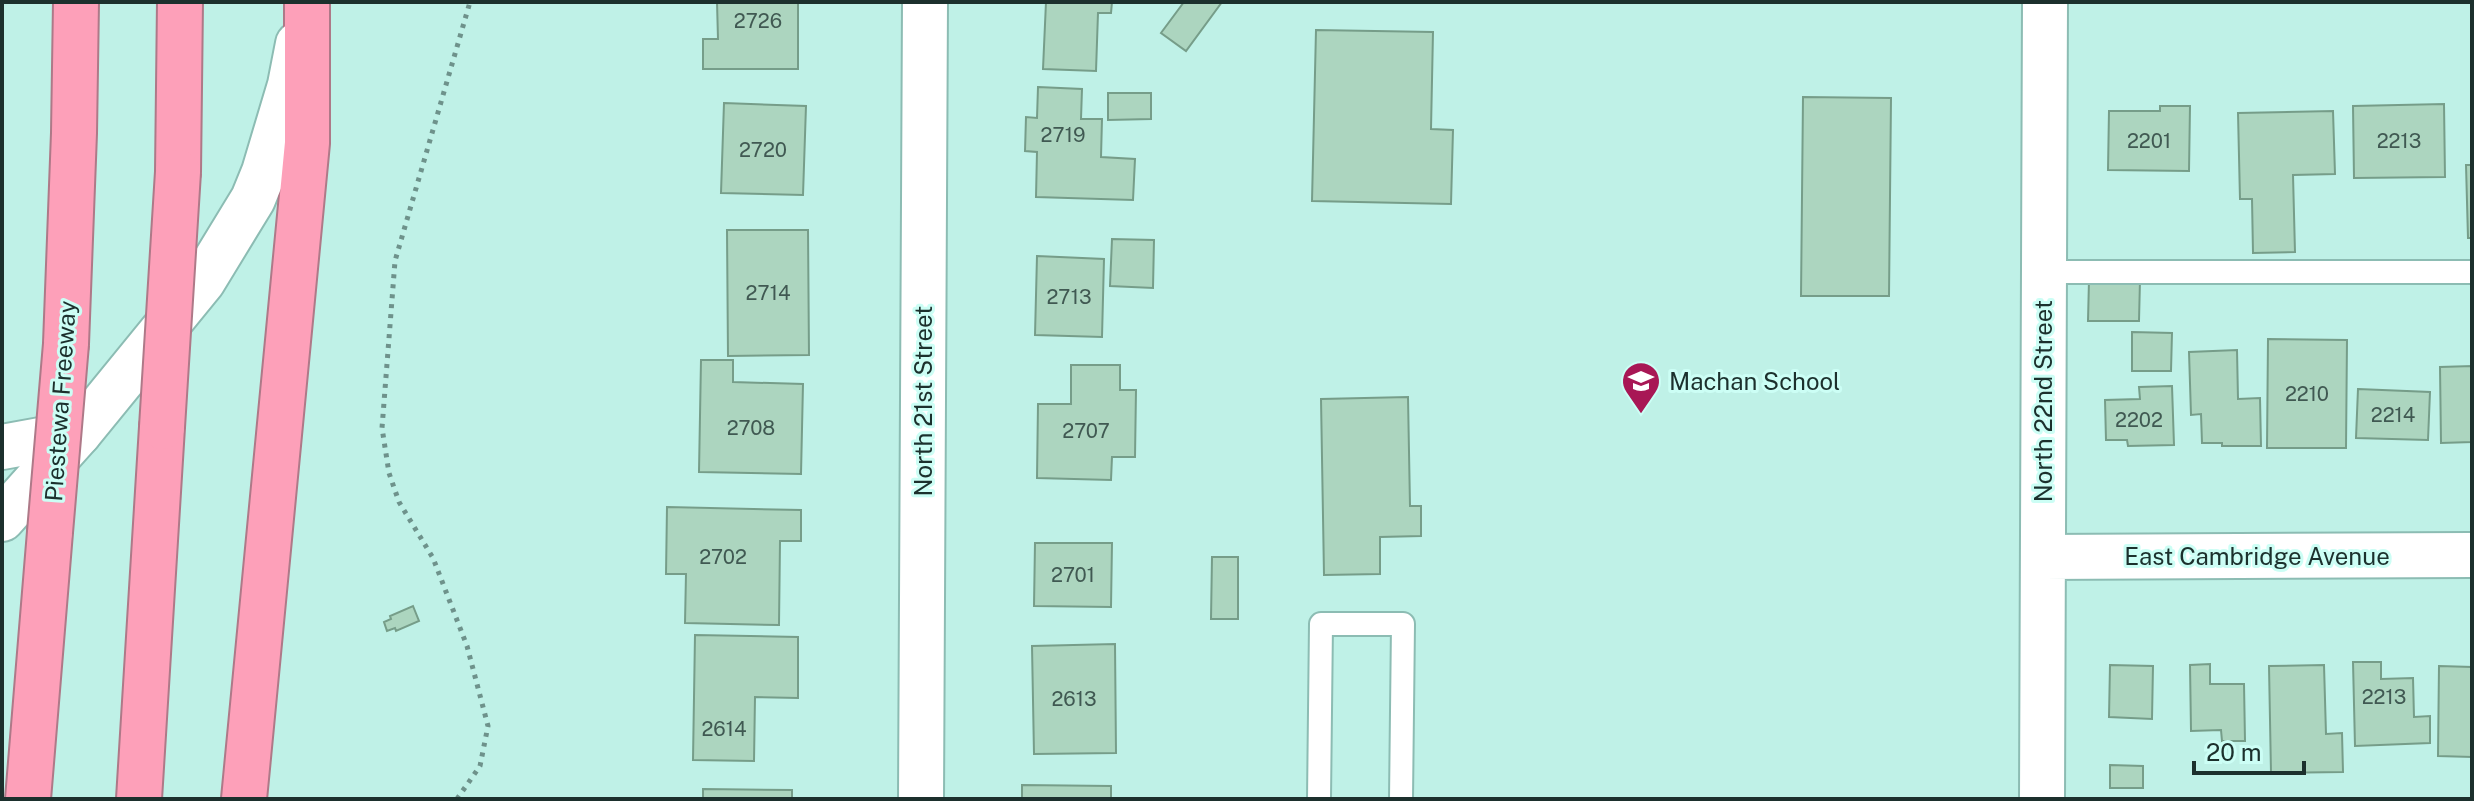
<svg xmlns="http://www.w3.org/2000/svg" width="2474" height="801" font-family="'Public Sans',sans-serif">
	<rect width="100%" height="100%" fill="#bff1e7"/>
	<path fill="#acd5bf" stroke="#769d89" stroke-width="2" d="M 717,2 L 798,2 L 798,69 L 703,69 L 703,39 L 718,39 Z
		M 1046,2 L 1112,2 L 1111,13 L 1098,13 L 1096,71 L 1043,69 Z
		M 1184,2 L 1222,2 L 1186,51 L 1161,33 Z
		M 1316,30 L 1433,32 L 1431,129 L 1453,130 L 1451,204 L 1312,201 Z
		M 1038,87 L 1082,89 L 1081,119 L 1102,119 L 1101,157 L 1135,159 L 1133,200 L 1036,197 L 1037,152 L 1025,151 L 1026,117 L 1037,118 Z
		M 1108,93 L 1151,93 L 1151,119 L 1108,120 Z
		M 1803,97 L 1891,98 L 1889,296 L 1801,296 Z
		M 724,103 L 806,106 L 803,195 L 721,193 Z
		M 2444,104 L 2445,177 L 2354,178 L 2353,106 Z
		M 2160,106 L 2190,106 L 2189,171 L 2108,170 L 2109,111 L 2160,111 Z
		M 2333,111 L 2335,174 L 2293,175 L 2295,252 L 2253,253 L 2252,199 L 2240,199 L 2238,113 Z
		M 2466,165 L 2472,165 L 2472,238 L 2468,238 Z
		M 727,230 L 808,230 L 809,355 L 728,356 Z
		M 1112,239 L 1154,240 L 1153,288 L 1110,286 Z
		M 1037,256 L 1104,259 L 1102,337 L 1035,335 Z
		M 2089,280 L 2140,280 L 2139,321 L 2088,321 Z
		M 2132,332 L 2172,333 L 2171,371 L 2132,371 Z
		M 2268,339 L 2347,340 L 2346,448 L 2267,448 Z
		M 2237,350 L 2238,399 L 2260,398 L 2261,446 L 2222,446 L 2222,443 L 2202,443 L 2201,414 L 2191,415 L 2189,352 Z
		M 701,360 L 733,360 L 733,382 L 803,384 L 801,474 L 699,472 Z
		M 1071,365 L 1120,365 L 1120,390 L 1136,390 L 1135,457 L 1112,457 L 1111,480 L 1037,478 L 1038,404 L 1071,404 Z
		M 2472,366 L 2472,442 L 2441,443 L 2440,367 Z
		M 2172,386 L 2174,445 L 2128,446 L 2127,440 L 2106,440 L 2105,400 L 2140,399 L 2139,387 Z
		M 2358,389 L 2430,392 L 2428,440 L 2356,438 Z
		M 1408,397 L 1410,506 L 1421,506 L 1421,536 L 1380,537 L 1380,574 L 1324,575 L 1321,399 Z
		M 667,507 L 801,510 L 801,541 L 780,541 L 779,625 L 685,623 L 686,574 L 666,574 Z
		M 1035,543 L 1112,543 L 1111,607 L 1034,606 Z
		M 1212,557 L 1238,557 L 1238,619 L 1211,619 Z
		M 413,606 L 419,621 L 396,631 L 395,628 L 387,631 L 384,622 L 391,619 L 390,616 Z
		M 695,635 L 798,637 L 798,698 L 755,697 L 754,761 L 693,760 Z
		M 1115,644 L 1116,753 L 1034,754 L 1032,646 Z
		M 2353,662 L 2381,662 L 2381,679 L 2413,678 L 2414,717 L 2430,716 L 2430,743 L 2355,746 Z
		M 2210,664 L 2210,684 L 2244,684 L 2245,741 L 2222,741 L 2221,730 L 2191,731 L 2190,665 Z
		M 2110,665 L 2153,666 L 2152,719 L 2109,717 Z
		M 2324,665 L 2326,734 L 2342,733 L 2343,772 L 2271,773 L 2269,666 Z
		M 2439,666 L 2472,667 L 2472,757 L 2438,756 Z
		M 2110,765 L 2143,766 L 2143,788 L 2110,788 Z
		M 1022,785 L 1111,786 L 1111,799 L 1022,799 Z
		M 703,789 L 792,790 L 792,799 L 703,799 Z"/>
	<g fill="none" stroke-linecap="round" stroke-linejoin="round">
		<defs>
			<path id="service" d="M 2044,272 L 2472,272
				M 1319,799 L 1321,624 L 1403,624 L 1401,799"/>
			<path id="minor" d="M 2043,557 L 2472,555
				M 921,799 L 925,2
				M 2042,799 L 2045,2"/>
			<path id="tertiary" d="M 2,519 L 79,433 L 203,281 L 253,199 L 264,172 L 290,85 L 298,44"/>
			<path id="secondary" d="M 2,447 L 79,433"/>
			<path id="motorway" d="M 178,172 L 180,2
				M 66,344 L 74,133 L 76,2
				M 28,799 L 50,532
				M 139,799 L 162,427
				M 244,799 L 307,143 L 307,2"/>
		</defs>
		<use href="#service" stroke="#8cbcb3" stroke-width="26"/>
		<use href="#minor" stroke="#8cbcb3" stroke-width="48"/>
		<use href="#tertiary" stroke="#8cbcb3" stroke-width="48"/>
		<use href="#secondary" stroke="#8cbcb3" stroke-width="48"/>
		<use href="#motorway" stroke="#ae7988" stroke-width="48"/>
		<path stroke="#6e928b" stroke-width="5" stroke-dasharray="4 6" stroke-linecap="butt" d="M 457,799 L 480,766 L 488,726 L 467,646 L 433,558 L 399,502 L 389,473 L 382,428 L 395,261 L 470,2"/>
		<use href="#service" stroke="#fff" stroke-width="22"/>
		<use href="#minor" stroke="#fff" stroke-width="44"/>
		<use href="#tertiary" stroke="#fff" stroke-width="44"/>
		<use href="#secondary" stroke="#fff" stroke-width="44"/>
		<use href="#motorway" stroke="#fda0b9" stroke-width="44"/>
		<defs>
			<path id="motorway-bridge" d="M 162,427 L 178,172
				M 50,532 L 66,344"/>
		</defs>
		<use href="#motorway-bridge" stroke="#ae7988" stroke-width="48" stroke-linecap="butt"/>
		<use href="#motorway-bridge" stroke="#fda0b9" stroke-width="44"/>
	</g>
	<defs>
		<symbol id="school-pin" viewBox="-11 -11 22 30"><path d="M0 17L-7.5 6A9.5 9.5 0 1 1 7.5 6Z" fill="#a81755" stroke="#ccfef5"/><path d="M0-5L7-2L0 1L-7-2ZM-4 1L0 2.5L4 1V4Q0 6-4 4Z" fill="#fff"/></symbol>
	</defs>
	<g fill-rule="evenodd">
		<use href="#school-pin" x="1619" y="359" width="44" height="60"/>
	</g>
	<g text-anchor="middle" dominant-baseline="central" stroke-width="6" stroke-linejoin="round" paint-order="stroke">
		<g font-size="20" fill="#405952">
			<text x="758" y="21">2726</text>
			<text x="1063" y="135">2719</text>
			<text x="2149" y="141">2201</text>
			<text x="2399" y="141">2213</text>
			<text x="763" y="150">2720</text>
			<text x="768" y="293">2714</text>
			<text x="1069" y="297">2713</text>
			<text x="2307" y="394">2210</text>
			<text x="2393" y="415">2214</text>
			<text x="2139" y="420">2202</text>
			<text x="751" y="428">2708</text>
			<text x="1086" y="431">2707</text>
			<text x="723" y="557">2702</text>
			<text x="1073" y="575">2701</text>
			<text x="2384" y="697">2213</text>
			<text x="1074" y="699">2613</text>
			<text x="724" y="729">2614</text>
		</g>
		<g font-size="24" fill="#1c302d" stroke="#ccfef5" text-anchor="start">
			<text x="1669" y="381">Machan School</text>
		</g>
		<g font-size="24" fill="#1c302d" stroke="#ccfef5">
			<text transform="translate(60 401) rotate(-86)">Piestewa Freeway</text>
			<text transform="translate(923 401) rotate(-90)">North 21st Street</text>
			<text transform="translate(2043 401) rotate(-90)">North 22nd Street</text>
			<text x="2257" y="556">East Cambridge Avenue</text>
		</g>
	</g>
	<rect width="2474" height="801" fill="none" stroke="#1c302d" stroke-width="8"/>
	<path d="M2194 761v12h110v-12" fill="none" stroke="#1c302d" stroke-width="4"/>
	<text x="2206" y="761" font-size="24" fill="#1c302d" stroke="#ccfef5" stroke-width="6" paint-order="stroke">20 m</text>
</svg>
